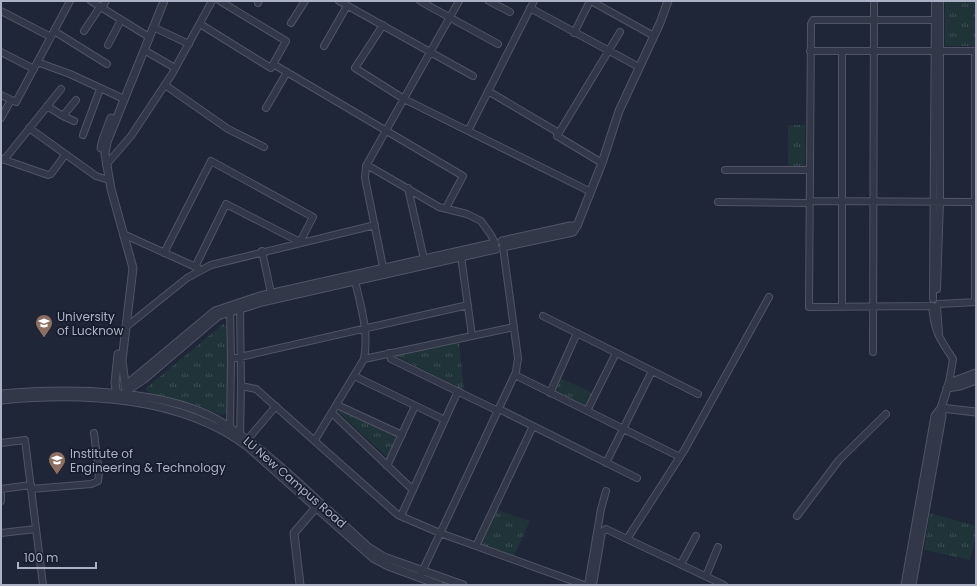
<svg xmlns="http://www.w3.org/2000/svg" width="977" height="586" font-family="Poppins,sans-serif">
	<defs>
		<pattern id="grass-tufts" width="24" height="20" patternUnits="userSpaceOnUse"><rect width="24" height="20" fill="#203339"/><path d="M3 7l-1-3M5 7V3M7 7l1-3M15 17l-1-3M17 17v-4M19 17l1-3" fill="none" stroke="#3e4e54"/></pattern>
	</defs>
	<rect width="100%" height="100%" fill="#1e2638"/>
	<path fill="url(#grass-tufts)" d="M 945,1 L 976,1 L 976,46 L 945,46 Z
		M 788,125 L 805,125 L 805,167 L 788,167 Z
		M 223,324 L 229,327 L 228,412 L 221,415 L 191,403 L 149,393 L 145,389 Z
		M 459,342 L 464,390 L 396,356 Z
		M 560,378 L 593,393 L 586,406 L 554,390 Z
		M 339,410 L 396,436 L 387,457 L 338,412 Z
		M 497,510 L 530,521 L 514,556 L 480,545 Z
		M 930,513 L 976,526 L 976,536 L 970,560 L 924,550 Z"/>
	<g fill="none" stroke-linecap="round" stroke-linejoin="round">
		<defs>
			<path id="minor" d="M 91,1 L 149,37
				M 339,1 L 473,76
				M 420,1 L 498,44
				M 489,1 L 510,12
				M 591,1 L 654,36
				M 258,3 L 259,1
				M 102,8 L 106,1
				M 530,8 L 639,67
				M 1,11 L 51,37
				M 291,23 L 305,1
				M 200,24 L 271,68 L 286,41 L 220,1
				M 383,25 L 355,68 L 404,99 L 591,192
				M 153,27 L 189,44
				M 54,31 L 107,64
				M 84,31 L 100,7
				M 574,33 L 590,1
				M 108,45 L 121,20
				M 324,46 L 347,6
				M 144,50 L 175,68
				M 810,51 L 976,51
				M 975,51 L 975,302
				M 1,52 L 34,69
				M 37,62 L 70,74 L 124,99
				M 273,64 L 463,176 L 446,208
				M 165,85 L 228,129 L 264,147
				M 488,91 L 559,133
				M 1,95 L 16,102 L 70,1
				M 47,106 L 63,116 L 74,121
				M 266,108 L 287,72
				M 63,116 L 76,100
				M 1,118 L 11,100
				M 29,128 L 96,176 L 109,180
				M 468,131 L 534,1
				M 83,135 L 100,89
				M 2,159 L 48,175 L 51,174 L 65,155
				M 4,160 L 61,89
				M 602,163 L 557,136 L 620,32
				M 106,165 L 131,136 L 172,74 L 212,1
				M 367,165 L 439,207 L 467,214 L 481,221 L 491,235 L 495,243
				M 725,170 L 810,170
				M 408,188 L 424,259
				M 810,201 L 976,202
				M 718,202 L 810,203
				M 123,234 L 198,268
				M 262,251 L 271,293
				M 164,253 L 211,161 L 313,217 L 300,242 L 226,204 L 195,267
				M 461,256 L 472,336
				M 384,272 L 365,178 L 366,166 L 459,1
				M 937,289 L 940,202 L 940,1
				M 933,299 L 935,1
				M 939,304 L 976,302
				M 931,306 L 809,307 L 811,24 L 813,20 L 935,20
				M 932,306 C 935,334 939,337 953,359 L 949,383
				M 937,306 L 939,333
				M 842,307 L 842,51
				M 543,316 L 698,394
				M 126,327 L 187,278 L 211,265 L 375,225
				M 873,352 L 874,1
				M 389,353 L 391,359 L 498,411
				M 231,359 L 468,305
				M 364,359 L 514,327
				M 515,375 L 680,457
				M 354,376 L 445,420
				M 241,386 L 256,389 L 398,515 L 440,533 L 584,585
				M 550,393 L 577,333
				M 337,405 L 402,435
				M 499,409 L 637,478
				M 587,411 L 616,353
				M 332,413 L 413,490
				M 230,430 L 231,359 L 230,308
				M 240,437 L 241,386 L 240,306
				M 247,440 L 276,406
				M 315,440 L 364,359 C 369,332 361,307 355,281
				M 1,443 L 25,440 L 43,585
				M 606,463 L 652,371
				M 387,466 L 415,406
				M 1,489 L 31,485
				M 31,489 L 91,484 L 98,481 L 99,473 L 94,433
				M 1,495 L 1,501
				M 401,516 L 458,391
				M 797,516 L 839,460 L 886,414
				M 1,533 L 36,529
				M 627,539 L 685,449 L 769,297
				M 476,546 L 533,426
				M 681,564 L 696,536
				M 421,574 L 516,372 L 518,358 L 503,247
				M 706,576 L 718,547
				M 588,585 L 601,509 L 606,491
				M 593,585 L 602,532 L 606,529 L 724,585"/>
			<path id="tertiary" d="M 101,148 L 103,139 L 111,118
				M 502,241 L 570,226 L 577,226
				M 503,247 L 573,232 L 577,226 L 602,163 L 619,111 L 660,23 L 668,1
				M 125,386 L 215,311 L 260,296 L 495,243
				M 947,388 L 960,386 L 976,380
				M 126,391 L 144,379 L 218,316 L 262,302 L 496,249
				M 1,394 C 65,388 171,388 226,425 C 278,459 322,506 368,547 L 384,557 L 463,585
				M 117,396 L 115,383 L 118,354
				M 125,399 L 126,391 L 122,361 L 133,268 L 111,189 L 105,154 L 107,142 L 164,1
				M 1,400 C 81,392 182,396 248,447 L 373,558 L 388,566 L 440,585
				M 941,408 L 976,412
				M 300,585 L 294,533 L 318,505
				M 905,585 L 935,416 L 941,408 L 949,383 L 976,373
				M 912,585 L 942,416 L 941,408"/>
		</defs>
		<use href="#minor" stroke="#4f5566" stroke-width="8"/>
		<use href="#tertiary" stroke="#4f5566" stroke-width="9"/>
		<use href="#minor" stroke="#323848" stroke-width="6"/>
		<use href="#tertiary" stroke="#323848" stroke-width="7"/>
	</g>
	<defs>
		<symbol id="university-pin" viewBox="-11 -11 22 30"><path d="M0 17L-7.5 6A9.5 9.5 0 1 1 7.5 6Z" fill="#8d6e63" stroke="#171d2c"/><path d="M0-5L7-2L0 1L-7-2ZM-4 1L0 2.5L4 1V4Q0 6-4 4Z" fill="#fff"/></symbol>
	</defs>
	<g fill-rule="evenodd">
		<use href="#university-pin" x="34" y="313" width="20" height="27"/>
		<use href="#university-pin" x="47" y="450" width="20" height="27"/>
	</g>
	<g text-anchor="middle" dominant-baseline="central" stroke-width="3.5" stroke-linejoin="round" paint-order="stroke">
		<g font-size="12" fill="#abb2c5" stroke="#171d2c" text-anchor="start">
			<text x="57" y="316">University<tspan x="57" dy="14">of Lucknow</tspan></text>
			<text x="70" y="453">Institute of<tspan x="70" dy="14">Engineering &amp; Technology</tspan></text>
		</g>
		<g font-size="12" fill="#abb2c5" stroke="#171d2c">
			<text transform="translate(295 482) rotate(41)">LU New Campus Road</text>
		</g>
	</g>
	<rect width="977" height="586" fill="none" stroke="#abb2c5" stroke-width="4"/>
	<path d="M18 562v6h78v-6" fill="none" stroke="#abb2c5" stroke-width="2"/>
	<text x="24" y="562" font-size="12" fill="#abb2c5" stroke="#171d2c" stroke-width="3" paint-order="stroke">100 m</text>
</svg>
